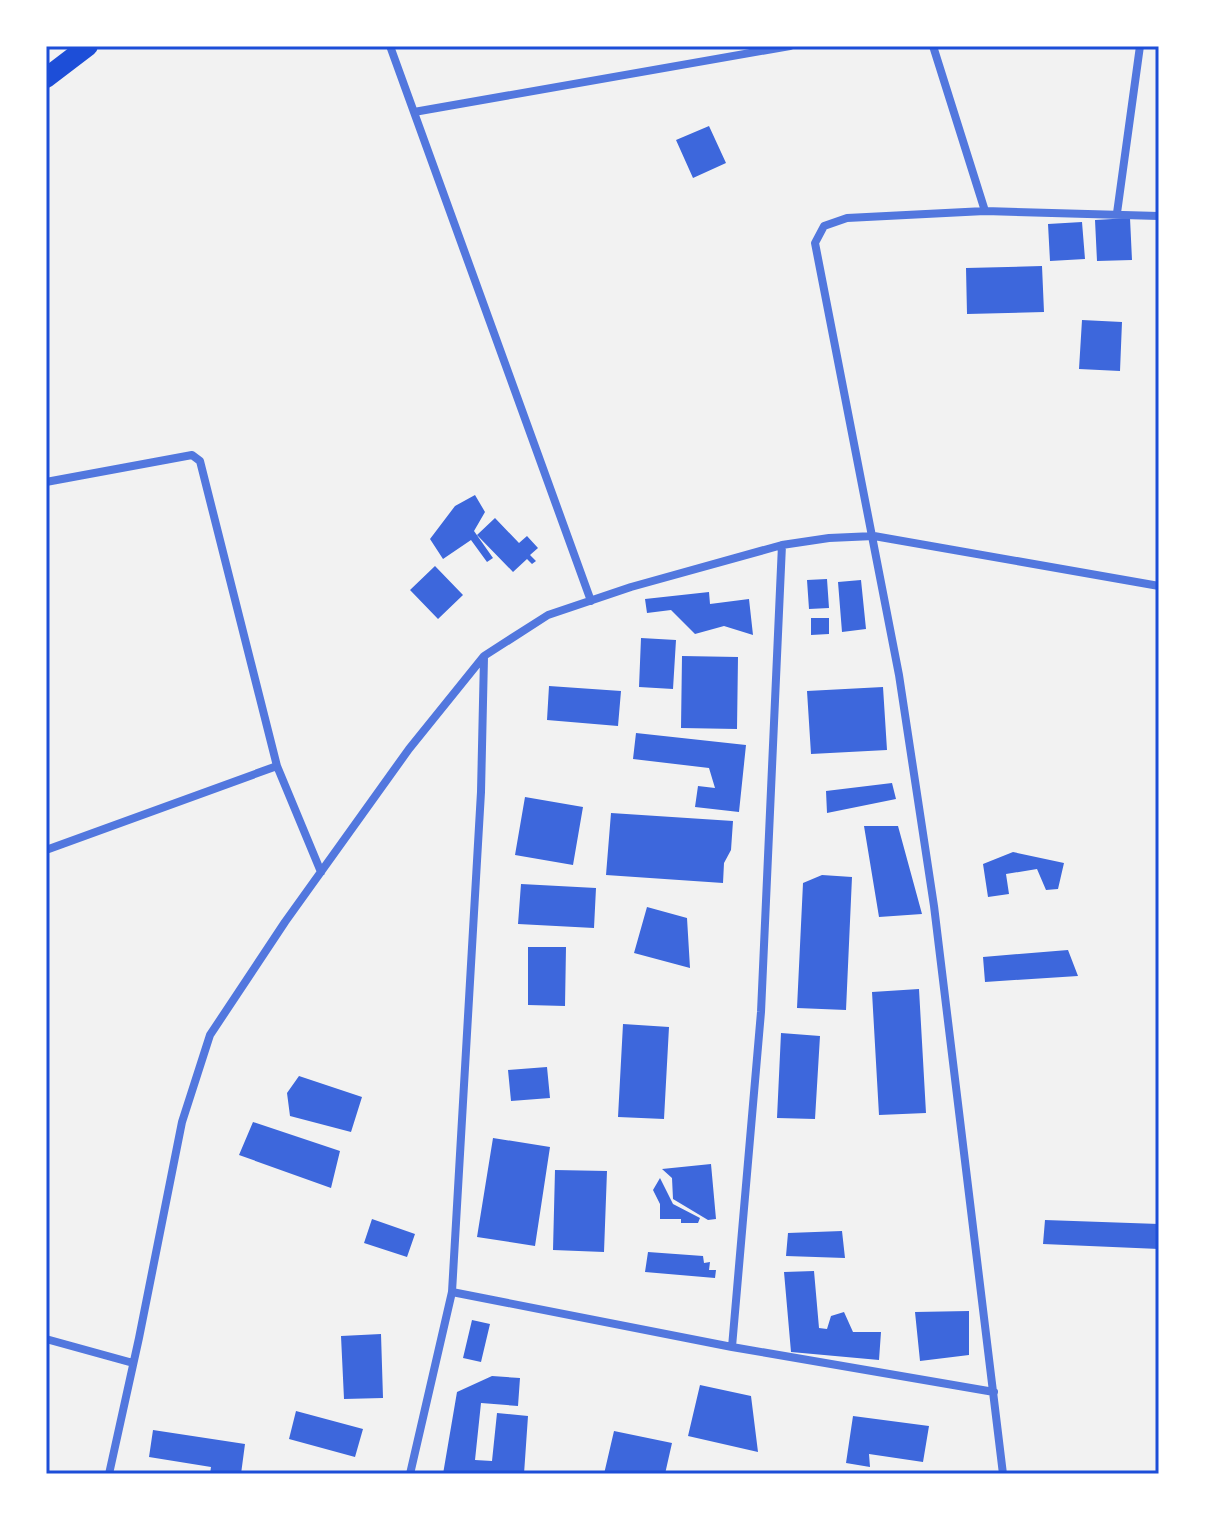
<svg xmlns="http://www.w3.org/2000/svg" width="1205" height="1520" font-family="Montserrat,sans-serif">
	<rect width="100%" height="100%" fill="#f2f2f2"/>
	<path fill="#3d67dc" d="M 709,126 L 726,163 L 693,178 L 676,140 Z
		M 1130,218 L 1132,260 L 1097,261 L 1095,220 Z
		M 1082,222 L 1085,259 L 1050,261 L 1048,224 Z
		M 1042,266 L 1044,312 L 967,314 L 966,268 Z
		M 1082,320 L 1122,322 L 1120,371 L 1079,369 Z
		M 475,495 L 485,512 L 474,531 L 493,558 L 487,562 L 471,540 L 443,559 L 430,539 L 455,506 Z
		M 495,518 L 519,543 L 527,536 L 538,548 L 530,555 L 536,561 L 532,564 L 527,559 L 513,572 L 477,535 Z
		M 435,566 L 463,595 L 438,619 L 410,590 Z
		M 827,579 L 829,608 L 809,609 L 807,580 Z
		M 861,580 L 866,629 L 842,632 L 838,582 Z
		M 709,592 L 710,604 L 749,599 L 753,635 L 724,626 L 695,634 L 671,610 L 647,613 L 645,599 Z
		M 811,618 L 829,618 L 829,634 L 811,635 Z
		M 641,638 L 676,640 L 673,689 L 639,687 Z
		M 682,656 L 738,657 L 737,729 L 681,728 Z
		M 549,686 L 621,691 L 618,726 L 547,720 Z
		M 883,687 L 887,750 L 811,754 L 807,691 Z
		M 636,733 L 746,745 L 739,812 L 695,807 L 698,786 L 715,788 L 709,768 L 633,759 Z
		M 892,783 L 896,799 L 827,813 L 826,791 Z
		M 525,797 L 583,807 L 573,865 L 515,855 Z
		M 611,813 L 733,821 L 731,850 L 724,863 L 723,883 L 606,875 Z
		M 864,826 L 898,826 L 922,914 L 879,917 Z
		M 1013,852 L 1064,863 L 1058,889 L 1046,890 L 1037,869 L 1006,874 L 1009,894 L 988,897 L 983,864 Z
		M 822,875 L 852,877 L 846,1010 L 797,1008 L 803,883 Z
		M 521,884 L 596,888 L 594,928 L 518,924 Z
		M 647,907 L 687,918 L 690,968 L 634,953 Z
		M 528,947 L 566,947 L 565,1006 L 528,1005 Z
		M 1068,950 L 1078,976 L 985,982 L 983,957 Z
		M 919,989 L 926,1113 L 879,1115 L 872,992 Z
		M 623,1024 L 669,1027 L 664,1119 L 618,1117 Z
		M 781,1033 L 820,1036 L 815,1119 L 777,1118 Z
		M 547,1067 L 550,1098 L 511,1101 L 508,1070 Z
		M 299,1076 L 362,1097 L 351,1132 L 290,1116 L 287,1093 Z
		M 253,1122 L 340,1151 L 331,1188 L 239,1155 Z
		M 493,1138 L 550,1147 L 535,1246 L 477,1237 Z
		M 711,1164 L 716,1219 L 708,1220 L 673,1199 L 672,1178 L 662,1169 Z
		M 555,1170 L 607,1171 L 604,1252 L 553,1250 Z
		M 660,1178 L 673,1204 L 700,1218 L 698,1223 L 681,1223 L 681,1219 L 660,1219 L 660,1204 L 653,1190 Z
		M 372,1219 L 415,1234 L 407,1257 L 364,1243 Z
		M 1045,1220 L 1159,1224 L 1159,1249 L 1043,1244 Z
		M 842,1231 L 845,1258 L 786,1256 L 788,1233 Z
		M 648,1252 L 703,1256 L 704,1263 L 710,1262 L 709,1270 L 716,1270 L 715,1278 L 645,1272 Z
		M 814,1271 L 819,1328 L 827,1329 L 831,1316 L 844,1312 L 853,1332 L 881,1332 L 879,1360 L 791,1352 L 784,1272 Z
		M 969,1311 L 969,1355 L 920,1361 L 915,1312 Z
		M 472,1320 L 490,1324 L 481,1362 L 463,1358 Z
		M 381,1334 L 383,1398 L 344,1399 L 341,1336 Z
		M 492,1376 L 520,1378 L 518,1406 L 481,1403 L 475,1460 L 492,1461 L 497,1413 L 528,1416 L 524,1474 L 443,1474 L 457,1392 Z
		M 700,1385 L 751,1396 L 758,1452 L 688,1436 Z
		M 296,1411 L 363,1429 L 355,1457 L 289,1439 Z
		M 853,1416 L 929,1426 L 923,1462 L 869,1454 L 870,1467 L 846,1463 Z
		M 153,1430 L 245,1444 L 241,1474 L 210,1474 L 211,1467 L 149,1457 Z
		M 614,1431 L 672,1443 L 665,1474 L 604,1474 Z"/>
	<g fill="none" stroke-linecap="round" stroke-linejoin="round">
		<path stroke="#5277de" stroke-width="8" d="M 390,46 L 591,601
			M 933,46 L 985,211
			M 414,112 L 790,46
			M 1117,213 L 1140,46
			M 46,482 L 192,455 L 200,461 L 277,766 L 321,872
			M 46,850 L 277,766
			M 452,1292 L 732,1347 L 994,1392
			M 46,1339 L 133,1363
			M 732,1347 L 761,1012 L 782,545
			M 109,1474 L 139,1338 L 182,1122 L 210,1035 L 285,922 L 409,749 L 484,656 L 548,615 L 631,587 L 782,545 L 829,538 L 874,536 L 1159,586
			M 410,1474 L 452,1292 L 481,792 L 484,657
			M 1003,1474 L 934,906 L 899,675 L 815,243 L 824,226 L 847,218 L 985,211 L 1159,216"/>
		<path stroke="#1d4ed8" stroke-width="20" d="M 46,78 L 88,46"/>
	</g>
	<rect width="1205" height="1520" fill="none" stroke="#ffffff" stroke-width="96"/>
	<rect x="48" y="48" width="1109" height="1424" fill="none" stroke="#1d4ed8" stroke-width="3"/>
</svg>
